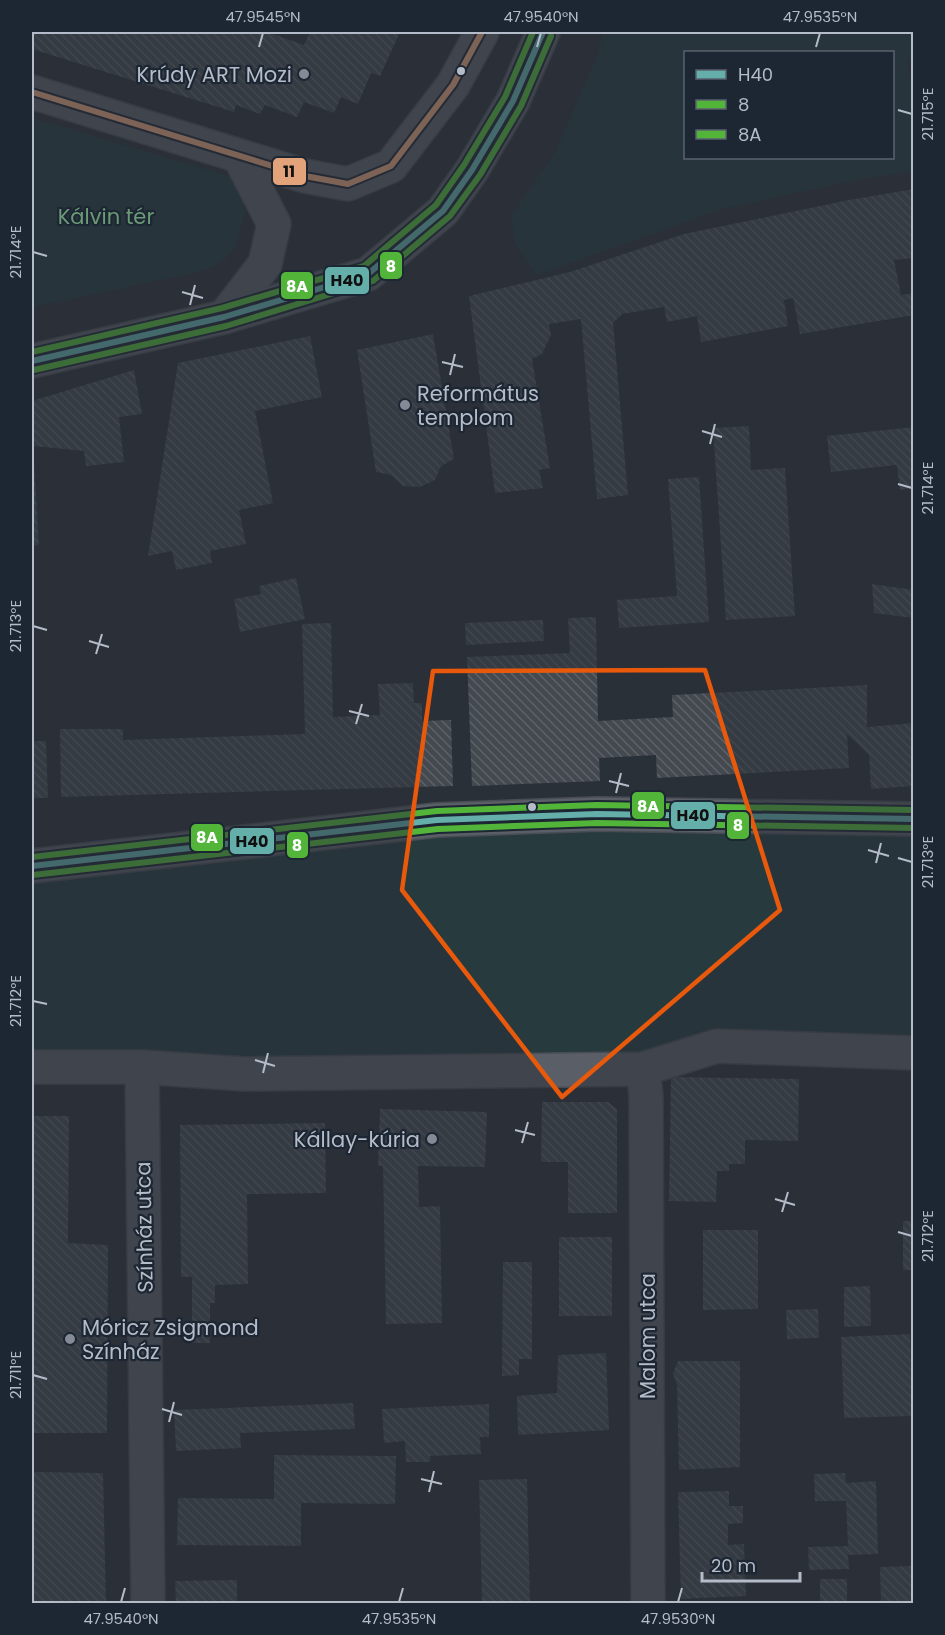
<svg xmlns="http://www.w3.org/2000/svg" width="945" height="1635" font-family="Poppins,sans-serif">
	<defs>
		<pattern id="building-back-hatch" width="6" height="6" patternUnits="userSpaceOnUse" patternTransform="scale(1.5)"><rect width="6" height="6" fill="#444950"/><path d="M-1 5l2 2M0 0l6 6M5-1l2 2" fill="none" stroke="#5d6168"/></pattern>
	</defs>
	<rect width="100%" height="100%" fill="#2a3038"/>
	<path fill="#273a3e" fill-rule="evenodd" d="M 604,32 L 913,32 L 913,59 L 907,62 L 913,88 L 913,171 L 861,179 L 722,209 L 537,275 L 515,243 L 511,217 L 556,151 L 597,56 ZM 686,52 L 892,52 L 892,158 L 686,158 Z
		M 32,118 L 229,176 L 241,187 L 245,212 L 236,246 L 224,260 L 203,271 L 32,307 Z
		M 913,819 L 913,1053 L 717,1046 L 643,1069 L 32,1067 L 32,866 L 437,820 Z"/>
	<path fill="url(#building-back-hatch)" d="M 32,32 L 267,32 L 304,45 L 310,32 L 400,32 L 380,76 L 371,73 L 358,104 L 341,97 L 334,113 L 304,102 L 297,117 L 265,105 L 260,114 L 236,105 L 234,112 L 32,49 Z
		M 914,189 L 914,258 L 894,260 L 901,295 L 914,293 L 914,315 L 800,334 L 793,298 L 784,300 L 788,326 L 701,342 L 697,316 L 667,322 L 664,307 L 622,314 L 613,323 L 628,495 L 597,499 L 581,319 L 549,324 L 551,335 L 542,354 L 532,359 L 550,468 L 539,470 L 543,488 L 495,493 L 469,296 L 570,272 L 684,234 L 849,200 Z
		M 433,334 L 454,459 L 441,466 L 435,480 L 420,487 L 403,486 L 391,475 L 376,472 L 357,350 Z
		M 310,336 L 322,397 L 255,411 L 273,503 L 239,510 L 246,544 L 210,551 L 212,563 L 176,570 L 172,551 L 148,556 L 178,363 Z
		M 134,370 L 142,414 L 119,417 L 124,462 L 86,466 L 84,451 L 33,446 L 39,545 L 32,546 L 32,401 Z
		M 749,426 L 751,470 L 785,468 L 795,616 L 726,620 L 713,428 Z
		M 914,427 L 914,488 L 900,490 L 897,465 L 831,472 L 827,436 Z
		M 699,477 L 709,622 L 619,628 L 617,600 L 677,596 L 668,479 Z
		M 296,578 L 305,619 L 240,632 L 234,599 L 261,594 L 259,586 Z
		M 872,584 L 914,590 L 914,618 L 874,613 Z
		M 596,617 L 598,721 L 673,717 L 672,695 L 867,685 L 867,727 L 914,723 L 914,786 L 871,789 L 869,755 L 847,734 L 849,768 L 657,778 L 656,755 L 599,758 L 600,781 L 472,786 L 467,657 L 570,653 L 568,618 Z
		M 543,620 L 544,641 L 466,645 L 465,623 Z
		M 331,623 L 333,717 L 380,715 L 378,684 L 413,683 L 414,703 L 422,703 L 422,721 L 451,720 L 453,786 L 61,797 L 60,729 L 123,729 L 123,740 L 305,734 L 302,624 Z
		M 32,741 L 46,741 L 48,798 L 32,798 Z
		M 671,1077 L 799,1079 L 798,1141 L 745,1140 L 745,1164 L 729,1164 L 729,1171 L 717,1171 L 716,1202 L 669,1201 Z
		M 542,1102 L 608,1102 L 617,1109 L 617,1213 L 568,1213 L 568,1162 L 541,1162 Z
		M 380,1109 L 487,1112 L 485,1167 L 418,1166 L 419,1207 L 440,1206 L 442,1323 L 386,1324 L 383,1166 L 378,1166 Z
		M 32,1116 L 69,1116 L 68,1243 L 108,1245 L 107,1433 L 32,1433 Z
		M 325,1123 L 326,1193 L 247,1194 L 248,1284 L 215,1285 L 215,1303 L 210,1303 L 210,1343 L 192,1343 L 192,1277 L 181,1277 L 180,1125 Z
		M 903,1221 L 914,1221 L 914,1270 L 903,1270 Z
		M 703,1230 L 758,1230 L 758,1309 L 703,1310 Z
		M 559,1237 L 612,1237 L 612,1316 L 559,1316 Z
		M 503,1262 L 532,1262 L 532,1359 L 519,1359 L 519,1375 L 502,1376 Z
		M 870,1286 L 871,1326 L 844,1327 L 844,1287 Z
		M 818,1309 L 819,1338 L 787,1339 L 786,1310 Z
		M 910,1334 L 913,1416 L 844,1418 L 841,1337 Z
		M 606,1353 L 609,1430 L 518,1435 L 517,1396 L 557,1393 L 558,1355 Z
		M 678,1361 L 740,1361 L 740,1467 L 679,1470 L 677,1385 L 673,1373 Z
		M 353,1403 L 355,1429 L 240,1433 L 241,1448 L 176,1451 L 174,1410 Z
		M 489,1404 L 489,1437 L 480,1437 L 481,1454 L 430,1456 L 430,1462 L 406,1462 L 405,1441 L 384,1443 L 382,1409 Z
		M 274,1455 L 396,1456 L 395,1504 L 301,1503 L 301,1546 L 177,1545 L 178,1498 L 274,1499 Z
		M 32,1472 L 103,1473 L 106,1604 L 32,1604 Z
		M 845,1473 L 846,1483 L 876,1481 L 878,1554 L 848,1555 L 849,1569 L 809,1570 L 808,1547 L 848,1546 L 846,1501 L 815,1501 L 814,1474 Z
		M 527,1479 L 530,1604 L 482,1604 L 479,1480 Z
		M 729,1491 L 729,1506 L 743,1506 L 743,1523 L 728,1524 L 728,1545 L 744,1544 L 746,1596 L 681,1599 L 678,1492 Z
		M 914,1566 L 914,1604 L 881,1604 L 880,1567 Z
		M 820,1579 L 847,1579 L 847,1604 L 820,1604 Z
		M 237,1580 L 237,1604 L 176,1604 L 175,1581 Z"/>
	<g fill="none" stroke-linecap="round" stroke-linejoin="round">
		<defs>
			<path id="minor" d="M 224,317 L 265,264 L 274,224 L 239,156
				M 32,866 L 437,820 L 597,814 L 914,819
				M 32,1067 L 142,1067 L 244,1074 L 643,1069 L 717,1046 L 914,1053
				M 142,1067 L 148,1604
				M 643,1069 L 646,1096 L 648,1604"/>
			<path id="tertiary" d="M 32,92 L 305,176 L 348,184 L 391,166 L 453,85 L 482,32
				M 32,361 L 224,317 L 368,274 L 443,211 L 472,170 L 513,101 L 543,32"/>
		</defs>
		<use href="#minor" stroke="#484c53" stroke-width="36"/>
		<use href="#tertiary" stroke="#484c53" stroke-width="36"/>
		<use href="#minor" stroke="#5a5e66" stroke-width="33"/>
		<use href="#tertiary" stroke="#5a5e66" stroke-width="33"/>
		<defs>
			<path id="bus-1" d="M 32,361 L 224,317 L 368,274 L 443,211 L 472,170 L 513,101 L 543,32
				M 32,866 L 437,820 L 597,814 L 914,819"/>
			<path id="bus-2" d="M 34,370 L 226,326 L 373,281 L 450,216 L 480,175 L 521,106 L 551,36
				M 33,875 L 438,829 L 597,823 L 914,828"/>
			<path id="bus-3" d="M 32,352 L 222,308 L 364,266 L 436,205 L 464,165 L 505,97 L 533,32
				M 32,857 L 437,811 L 597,805 L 914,810"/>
			<path id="bus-4" d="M 32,92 L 305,176 L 348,184 L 391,166 L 453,85 L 482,32"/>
		</defs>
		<use href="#bus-1" stroke="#1d2633" stroke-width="10"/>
		<use href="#bus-2" stroke="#1d2633" stroke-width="10"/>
		<use href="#bus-3" stroke="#1d2633" stroke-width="10"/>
		<use href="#bus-4" stroke="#1d2633" stroke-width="10"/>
		<use href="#bus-1" stroke="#64afaa" stroke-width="6"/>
		<use href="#bus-2" stroke="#52b539" stroke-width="6"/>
		<use href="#bus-3" stroke="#52b539" stroke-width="6"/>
		<use href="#bus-4" stroke="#e2a37b" stroke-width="6"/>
	</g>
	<path d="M0 0H945V1635H0ZM 705,670 L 780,910 L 562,1097 L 402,890 L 433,671 Z" fill="#2a3038" fill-opacity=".55" fill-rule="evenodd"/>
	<path fill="none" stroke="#e8590c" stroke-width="4.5" stroke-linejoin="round" d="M 705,670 L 780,910 L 562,1097 L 402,890 L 433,671 Z"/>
	<path fill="none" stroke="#b4bcc9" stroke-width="2" d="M 259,47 L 263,33M 537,47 L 541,33M 816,47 L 820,33M 898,110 L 912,114M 33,252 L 47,256M 182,292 L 203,298M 190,305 L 195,285M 442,362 L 463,367M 450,375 L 455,354M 702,431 L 722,437M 710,444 L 715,424M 898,484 L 912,488M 33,626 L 47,630M 89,641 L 109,647M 96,654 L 102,634M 349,711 L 369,716M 356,724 L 362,704M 609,781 L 629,786M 616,793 L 621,773M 868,850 L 889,856M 898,858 L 912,862M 876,863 L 881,843M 33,1001 L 47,1004M 255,1060 L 275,1066M 263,1073 L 268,1053M 515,1130 L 535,1135M 522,1143 L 528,1122M 775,1199 L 795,1205M 782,1212 L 788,1192M 898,1232 L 912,1236M 33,1375 L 47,1379M 162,1409 L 182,1415M 169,1422 L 174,1402M 421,1479 L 442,1484M 429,1492 L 434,1471M 121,1602 L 125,1588M 399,1602 L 403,1588M 678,1602 L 682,1588"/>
	<g fill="#b4bcc9" stroke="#1d2633" stroke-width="2">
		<circle cx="461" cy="71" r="5"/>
		<circle cx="532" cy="807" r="5"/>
	</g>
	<g fill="#848b96" stroke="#1d2633" stroke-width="2">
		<circle cx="304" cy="74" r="6"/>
		<circle cx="405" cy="405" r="6"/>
		<circle cx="432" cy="1139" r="6"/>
		<circle cx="70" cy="1339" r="6"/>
	</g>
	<g text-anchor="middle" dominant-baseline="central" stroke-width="4.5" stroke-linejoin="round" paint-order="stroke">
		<g font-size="21" fill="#b4bcc9" stroke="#1d2633" text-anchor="end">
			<text x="292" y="74">Krúdy ART Mozi</text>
			<text x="417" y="393" text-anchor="start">Református<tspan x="417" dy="24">templom</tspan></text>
			<text x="420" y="1139">Kállay-kúria</text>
			<text x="82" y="1327" text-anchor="start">Móricz Zsigmond<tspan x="82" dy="24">Színház</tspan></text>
		</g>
		<g font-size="21" fill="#6b9a76" stroke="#1d2633">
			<text x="106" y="216">Kálvin tér</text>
		</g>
		<g font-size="21" fill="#b4bcc9" stroke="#1d2633">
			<text transform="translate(144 1227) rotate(-91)">Színház utca</text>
			<text transform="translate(647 1336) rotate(-90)">Malom utca</text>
		</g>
	</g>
	<g stroke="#1d2633" stroke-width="2">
		<rect x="272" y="157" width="35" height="29" rx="6" fill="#e2a37b"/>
		<rect x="379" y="251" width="24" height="29" rx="6" fill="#52b539"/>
		<rect x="324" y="266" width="46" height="29" rx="6" fill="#64afaa"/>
		<rect x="280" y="271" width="34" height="29" rx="6" fill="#52b539"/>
		<rect x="631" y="791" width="34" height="29" rx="6" fill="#52b539"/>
		<rect x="670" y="801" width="46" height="29" rx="6" fill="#64afaa"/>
		<rect x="726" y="811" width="24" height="29" rx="6" fill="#52b539"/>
		<rect x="190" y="823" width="34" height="29" rx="6" fill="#52b539"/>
		<rect x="229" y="827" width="46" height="28" rx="6" fill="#64afaa"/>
		<rect x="286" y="831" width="23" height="28" rx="6" fill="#52b539"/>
	</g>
	<g font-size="16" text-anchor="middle" font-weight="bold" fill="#fff">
		<text x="391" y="272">8</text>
		<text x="297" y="292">8A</text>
		<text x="648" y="812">8A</text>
		<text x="738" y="831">8</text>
		<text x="207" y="843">8A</text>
		<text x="297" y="851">8</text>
	</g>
	<g font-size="16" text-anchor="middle" font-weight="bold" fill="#111">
		<text x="289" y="177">11</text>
		<text x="347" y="286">H40</text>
		<text x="693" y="821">H40</text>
		<text x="252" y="847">H40</text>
	</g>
	<rect width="945" height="1635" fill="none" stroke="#1d2633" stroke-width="66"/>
	<rect x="684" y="51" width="210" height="108" fill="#1d2633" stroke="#59626f" stroke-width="1.5"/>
	<rect x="696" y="70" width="30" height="9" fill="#64afaa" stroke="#59626f" stroke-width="1.5"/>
	<text x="738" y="81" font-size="18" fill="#b4bcc9">H40</text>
	<rect x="696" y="100" width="30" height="9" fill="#52b539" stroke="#59626f" stroke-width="1.5"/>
	<text x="738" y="111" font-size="18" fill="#b4bcc9">8</text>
	<rect x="696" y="130" width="30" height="9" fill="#52b539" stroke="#59626f" stroke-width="1.5"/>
	<text x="738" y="141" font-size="18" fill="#b4bcc9">8A</text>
	<path d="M702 1572v9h98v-9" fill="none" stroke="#b4bcc9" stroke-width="3"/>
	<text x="711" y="1572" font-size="18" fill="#b4bcc9" stroke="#1d2633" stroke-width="4.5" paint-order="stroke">20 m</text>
	<rect x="33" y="33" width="879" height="1569" fill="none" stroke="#b4bcc9" stroke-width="2"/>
	<g font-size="15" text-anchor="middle" fill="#b4bcc9">
		<text x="263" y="22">47.9545°N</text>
		<text x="541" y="22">47.9540°N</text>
		<text x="820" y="22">47.9535°N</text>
		<text transform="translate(928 114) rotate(-90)" y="5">21.715°E</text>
		<text transform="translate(16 252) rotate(-90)" y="5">21.714°E</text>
		<text transform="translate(928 488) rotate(-90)" y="5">21.714°E</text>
		<text transform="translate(16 626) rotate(-90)" y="5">21.713°E</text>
		<text transform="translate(928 862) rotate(-90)" y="5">21.713°E</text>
		<text transform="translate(16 1001) rotate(-90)" y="5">21.712°E</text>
		<text transform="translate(928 1236) rotate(-90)" y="5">21.712°E</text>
		<text transform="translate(16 1375) rotate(-90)" y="5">21.711°E</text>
		<text x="121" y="1624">47.9540°N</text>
		<text x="399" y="1624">47.9535°N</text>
		<text x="678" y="1624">47.9530°N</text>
	</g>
</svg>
